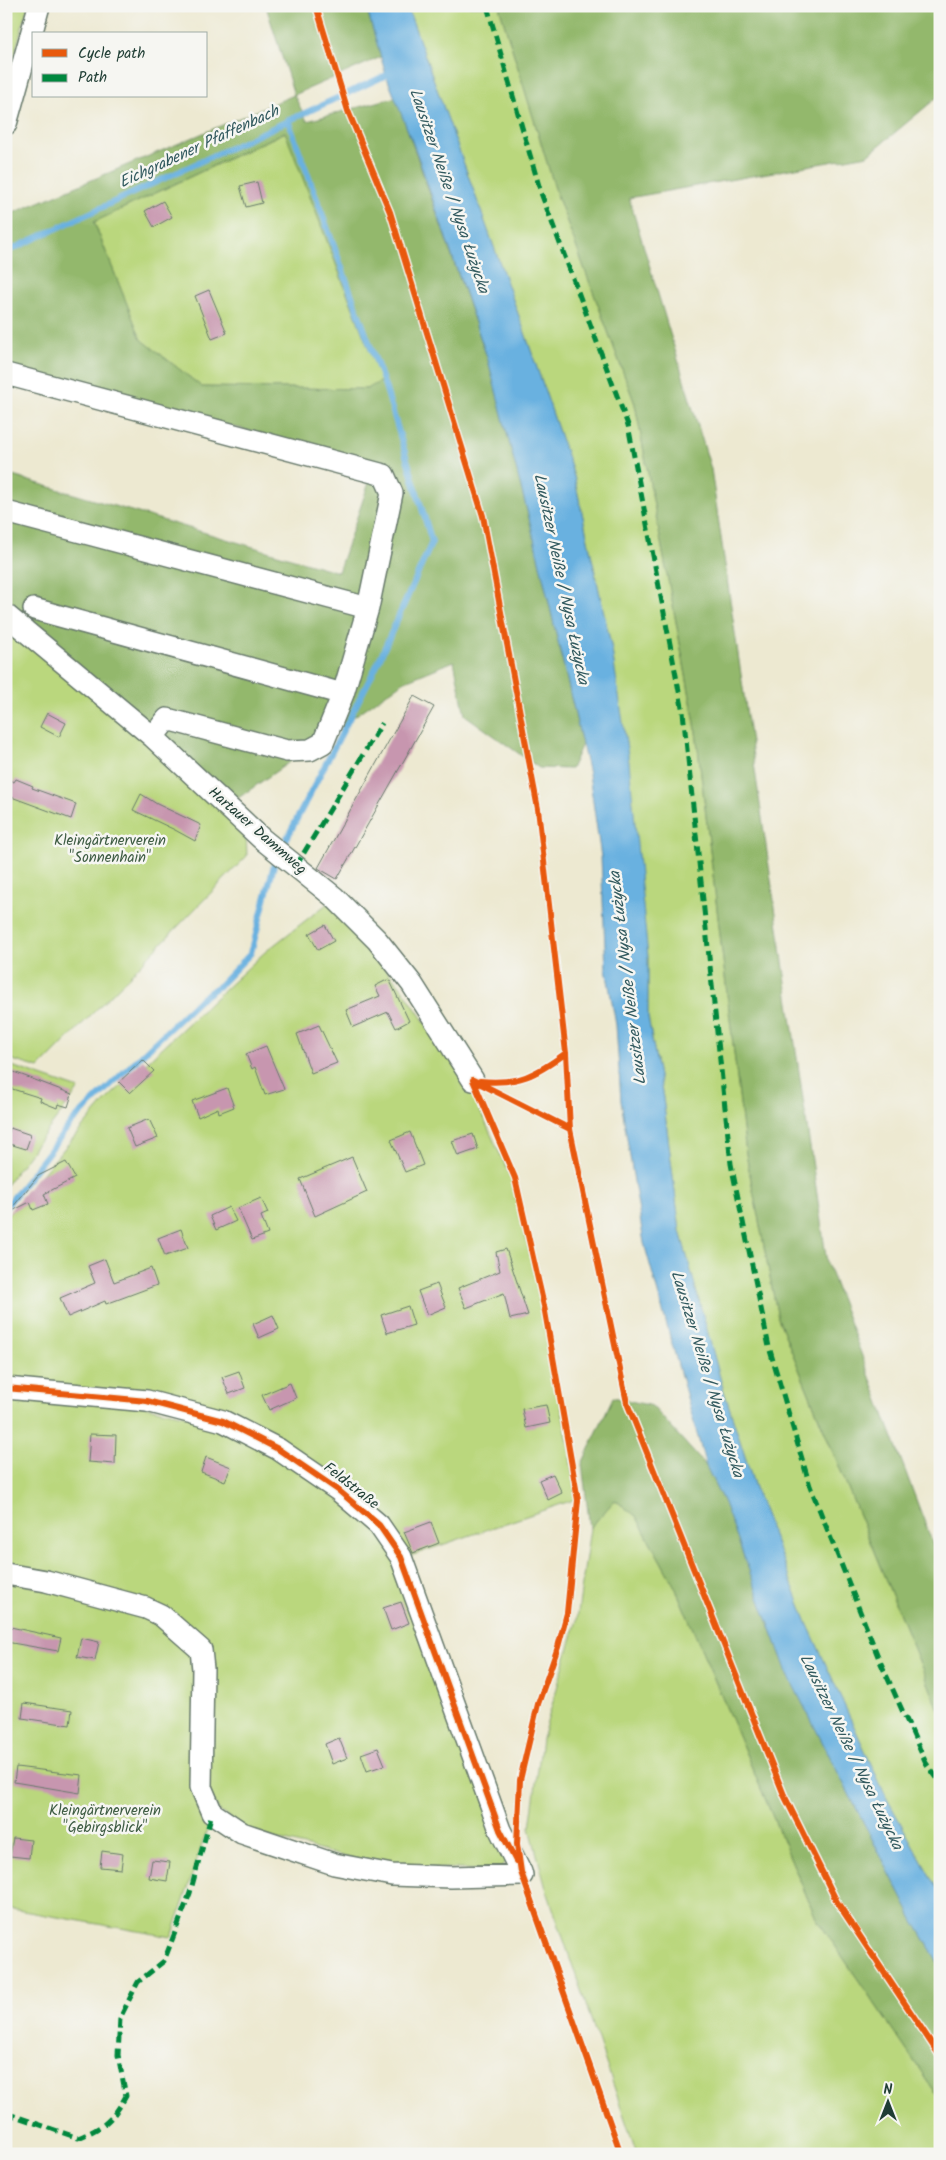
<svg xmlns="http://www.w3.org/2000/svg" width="946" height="2160" font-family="Kalam,sans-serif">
	<rect width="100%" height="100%" fill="#f6f6f2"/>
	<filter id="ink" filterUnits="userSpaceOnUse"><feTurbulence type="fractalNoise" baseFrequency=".02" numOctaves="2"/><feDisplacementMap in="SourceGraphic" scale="10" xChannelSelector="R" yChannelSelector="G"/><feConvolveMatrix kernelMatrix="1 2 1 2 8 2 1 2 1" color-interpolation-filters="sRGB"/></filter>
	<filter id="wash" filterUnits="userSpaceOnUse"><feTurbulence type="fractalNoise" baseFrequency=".0096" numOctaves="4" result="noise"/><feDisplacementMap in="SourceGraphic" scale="20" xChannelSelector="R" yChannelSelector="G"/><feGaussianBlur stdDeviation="1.12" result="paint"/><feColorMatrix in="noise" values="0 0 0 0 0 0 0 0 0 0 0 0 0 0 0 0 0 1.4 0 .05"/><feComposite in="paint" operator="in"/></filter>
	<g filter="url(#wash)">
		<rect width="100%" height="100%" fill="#ede9d1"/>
		<path fill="#bad77d" stroke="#6c8a58" d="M 6,6 L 28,6 L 6,85 Z
			M 407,6 L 499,6 L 557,195 L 635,404 L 695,723 L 746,1154 L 778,1318 L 940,1712 L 940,1894 L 886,1797 L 807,1623 L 757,1494 L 722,1385 L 680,1231 L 663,1098 L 648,1017 L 648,957 L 612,650 L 574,476 L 525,333 Z
			M 286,132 L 381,381 L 370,389 L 202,387 L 141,339 L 94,222 Z
			M 6,623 L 149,745 L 246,833 L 247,856 L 39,1068 L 6,1058 Z
			M 328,903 L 401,987 L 469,1087 L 512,1180 L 542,1303 L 568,1443 L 576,1499 L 407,1557 L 396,1537 L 214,1414 L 6,1385 L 6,1216 L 106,1100 L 265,952 Z
			M 6,1064 L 79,1089 L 6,1185 Z
			M 6,1393 L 113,1400 L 209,1420 L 275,1451 L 376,1524 L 398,1563 L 508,1859 L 499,1871 L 376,1865 L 251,1832 L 219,1811 L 207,1790 L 189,1628 L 6,1569 Z
			M 615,1500 L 636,1516 L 675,1587 L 816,1918 L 940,2099 L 940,2154 L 637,2154 L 545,1885 L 530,1828 L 542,1739 L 577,1620 L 590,1528 Z
			M 6,1580 L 161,1618 L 190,1648 L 211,1817 L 172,1937 L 6,1908 Z"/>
		<path fill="#93b86c" stroke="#597a50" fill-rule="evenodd" d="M 266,6 L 366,6 L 381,57 L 294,95 L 307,121 L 396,97 L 488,360 L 531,526 L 582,744 L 571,769 L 539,768 L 465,715 L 454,661 L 403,682 L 234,801 L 6,603 L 6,474 L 338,572 L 375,465 L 9,366 L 6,361 L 6,216 L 294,95 ZM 285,132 L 381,381 L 367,389 L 202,387 L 141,339 L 94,222 Z
			M 499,6 L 940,6 L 940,95 L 868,155 L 629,198 L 711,469 L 827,1263 L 940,1563 L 940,1712 L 778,1318 L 746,1154 L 695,723 L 635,404 L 557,195 Z
			M 613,1397 L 652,1406 L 706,1466 L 724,1503 L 788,1675 L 913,1919 L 940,1966 L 940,2099 L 816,1918 L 675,1587 L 636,1516 L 615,1500 L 590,1528 L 582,1464 Z"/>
		<path fill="#69b1e0" stroke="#44778a" d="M 366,6 L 407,6 L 525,333 L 574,476 L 612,650 L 629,762 L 648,957 L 648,1017 L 663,1098 L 680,1231 L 722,1385 L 757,1494 L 807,1623 L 886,1797 L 940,1894 L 940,1966 L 913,1919 L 788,1675 L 724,1503 L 706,1466 L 644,1243 L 621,1101 L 616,1025 L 606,969 L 601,857 L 589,774 L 582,744 L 531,526 L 488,360 L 417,154 L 386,75 Z"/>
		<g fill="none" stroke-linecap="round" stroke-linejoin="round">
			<path stroke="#69b1e0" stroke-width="6" d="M 6,252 L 393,72
				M 6,1207 L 72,1122 L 199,1000 L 220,985 L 251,953 L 275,861 L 375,669 L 432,542 L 385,386 L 288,120"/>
		</g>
		<g id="blocks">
			<path fill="#c796af" d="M 257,182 L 262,203 L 246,207 L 240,186 Z
				M 163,201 L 172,217 L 154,227 L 145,211 Z
				M 209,290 L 227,333 L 212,339 L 195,296 Z
				M 414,696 L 434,707 L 337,879 L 318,868 Z
				M 47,713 L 66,723 L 59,737 L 40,727 Z
				M 6,779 L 14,782 L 16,779 L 33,786 L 32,788 L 76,804 L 71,819 L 6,795 Z
				M 141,794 L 157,804 L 201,825 L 195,841 L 175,830 L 133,810 Z
				M 325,925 L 334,941 L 318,950 L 309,934 Z
				M 389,979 L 409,1021 L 396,1028 L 388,1012 L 353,1027 L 346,1010 L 380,996 L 375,986 Z
				M 319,1025 L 337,1063 L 311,1073 L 297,1034 Z
				M 266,1046 L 284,1089 L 265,1095 L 255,1067 L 252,1069 L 246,1054 Z
				M 143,1060 L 154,1071 L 130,1093 L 119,1082 Z
				M 6,1069 L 72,1094 L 68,1107 L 58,1104 L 57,1108 L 40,1101 L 41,1098 L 6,1087 Z
				M 227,1088 L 234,1107 L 219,1113 L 218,1108 L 198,1117 L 192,1101 Z
				M 149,1119 L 158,1138 L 135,1147 L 127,1128 Z
				M 10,1128 L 31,1135 L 26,1149 L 6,1143 Z
				M 410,1132 L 423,1165 L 405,1172 L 391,1140 Z
				M 473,1134 L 478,1149 L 458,1156 L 452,1141 Z
				M 352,1157 L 367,1192 L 315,1216 L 300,1179 Z
				M 66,1162 L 75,1178 L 44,1194 L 48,1204 L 33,1210 L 30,1202 L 8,1213 L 38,1176 Z
				M 261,1198 L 268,1213 L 261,1216 L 268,1234 L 252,1240 L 238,1208 Z
				M 229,1207 L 236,1221 L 216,1230 L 210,1216 Z
				M 181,1229 L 188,1248 L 165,1256 L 158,1238 Z
				M 506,1249 L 528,1315 L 510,1319 L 504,1293 L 466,1308 L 458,1288 L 500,1271 L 496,1252 Z
				M 105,1259 L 114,1282 L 151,1268 L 157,1285 L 106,1304 L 105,1301 L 68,1317 L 60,1298 L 95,1283 L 88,1266 Z
				M 437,1284 L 446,1307 L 427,1315 L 418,1291 Z
				M 408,1306 L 414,1325 L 387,1333 L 381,1315 Z
				M 273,1315 L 279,1329 L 259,1338 L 253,1324 Z
				M 239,1371 L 245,1388 L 229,1394 L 222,1377 Z
				M 290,1383 L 296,1398 L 269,1410 L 262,1395 Z
				M 546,1405 L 550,1423 L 526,1428 L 522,1409 Z
				M 90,1434 L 116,1435 L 115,1464 L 88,1462 Z
				M 206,1457 L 231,1467 L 225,1481 L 201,1472 Z
				M 553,1474 L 562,1493 L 548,1500 L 539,1480 Z
				M 431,1522 L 439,1543 L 413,1553 L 404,1532 Z
				M 401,1602 L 409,1623 L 391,1630 L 383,1608 Z
				M 6,1626 L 61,1638 L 58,1651 L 6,1642 Z
				M 81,1638 L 99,1642 L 95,1660 L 77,1657 Z
				M 24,1703 L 72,1710 L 70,1725 L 22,1718 Z
				M 339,1738 L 347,1758 L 332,1764 L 325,1744 Z
				M 378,1748 L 385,1765 L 367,1771 L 361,1754 Z
				M 16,1767 L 82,1775 L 80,1793 L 14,1782 Z
				M 13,1838 L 31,1840 L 29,1858 L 10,1856 Z
				M 102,1851 L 123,1854 L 121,1869 L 100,1867 Z
				M 152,1860 L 170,1862 L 167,1881 L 149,1878 Z"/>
		</g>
	</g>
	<g filter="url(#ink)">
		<use href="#blocks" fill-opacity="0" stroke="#67796b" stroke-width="1"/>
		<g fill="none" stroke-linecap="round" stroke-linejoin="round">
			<defs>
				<path id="minor" d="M 6,124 L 39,6
					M 6,374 L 384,475 L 392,493 L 368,608 L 343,694 L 323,743 L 310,750 L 287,751 L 167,719 L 153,737
					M 6,512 L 368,608
					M 34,609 L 343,694
					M 6,615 L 153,737 L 262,839 L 334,897 L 377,940 L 412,984 L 473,1080
					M 6,1388 L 147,1401 L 223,1421 L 278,1449 L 338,1490 L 379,1525 L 401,1557 L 500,1830 L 521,1872
					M 6,1574 L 46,1581 L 146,1608 L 161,1615 L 201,1650 L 203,1669 L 201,1787 L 212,1813 L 242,1833 L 334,1864 L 392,1875 L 451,1877 L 522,1875"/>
			</defs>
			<use href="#minor" stroke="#67796b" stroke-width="24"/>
			<use href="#minor" stroke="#fff" stroke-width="21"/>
			<path stroke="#00873e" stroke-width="5" stroke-dasharray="10 5" stroke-linecap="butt" d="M 487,6 L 541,193 L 628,425 L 683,712 L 731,1164 L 769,1347 L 810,1486 L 879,1659 L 926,1763 L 940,1782
				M 296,866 L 382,723
				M 6,2113 L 78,2138 C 104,2127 112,2121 126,2096 L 118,2055 L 120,2018 L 138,1982 L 164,1961 L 190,1893 L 212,1813"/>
			<defs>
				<path id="cycleway" d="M 316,6 L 348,111 L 390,212 L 483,516 L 538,809 L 566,1053 L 570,1129 L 627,1403 L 784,1795 L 837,1902 L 940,2056
					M 473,1080 L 515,1178 L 544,1306 L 578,1500 L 567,1613 L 558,1647 L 538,1704 L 520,1780 L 517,1844 L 521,1872 L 621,2154
					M 473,1080 L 570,1129
					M 480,1081 C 518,1085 536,1075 566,1053
					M 6,1388 L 147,1401 L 223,1421 L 278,1449 L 338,1490 L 379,1525 L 401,1557 L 500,1830 L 516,1861"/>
			</defs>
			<use href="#cycleway" stroke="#f6f6f2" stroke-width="9"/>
			<use href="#cycleway" stroke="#e8590c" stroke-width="6"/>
		</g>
	</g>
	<g text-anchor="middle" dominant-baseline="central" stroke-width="5" stroke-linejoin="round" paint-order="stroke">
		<g font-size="15" fill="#1f3d34" stroke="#f6f6f2">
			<text transform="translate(257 831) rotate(41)">Hartauer Dammweg</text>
			<text transform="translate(351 1486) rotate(38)">Feldstraße</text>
		</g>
		<g font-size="15" fill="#3e5c43" stroke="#f6f6f2">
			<text x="110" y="841">Kleingärtnerverein<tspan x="110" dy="17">"Sonnenhain"</tspan></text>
			<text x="105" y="1811">Kleingärtnerverein<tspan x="105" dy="17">"Gebirgsblick"</tspan></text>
		</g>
		<g font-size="16" font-style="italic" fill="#325a5f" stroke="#f6f6f2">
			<text transform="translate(199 147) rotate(-25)">Eichgrabener Pfaffenbach</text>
			<text transform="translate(449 191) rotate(71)">Lausitzer Neiße / Nysa Łużycka</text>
			<text transform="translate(561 579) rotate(78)">Lausitzer Neiße / Nysa Łużycka</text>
			<text transform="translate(628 978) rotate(-97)">Lausitzer Neiße / Nysa Łużycka</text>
			<text transform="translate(707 1374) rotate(73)">Lausitzer Neiße / Nysa Łużycka</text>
			<text transform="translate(851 1752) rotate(64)">Lausitzer Neiße / Nysa Łużycka</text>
		</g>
	</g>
	<rect width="946" height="2160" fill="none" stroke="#f6f6f2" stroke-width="25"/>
	<rect x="32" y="32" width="175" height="65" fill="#f6f6f2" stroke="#a0aca6"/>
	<rect x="42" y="49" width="25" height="8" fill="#e8590c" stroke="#a0aca6"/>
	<text x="78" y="58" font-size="15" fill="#1f3d34">Cycle path</text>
	<rect x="42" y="74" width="25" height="8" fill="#00873e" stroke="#a0aca6"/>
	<text x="78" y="82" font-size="15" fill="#1f3d34">Path</text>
	<g transform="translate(888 2102)" stroke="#f6f6f2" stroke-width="4" paint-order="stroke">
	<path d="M0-4L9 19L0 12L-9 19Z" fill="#1f3d34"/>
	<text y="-8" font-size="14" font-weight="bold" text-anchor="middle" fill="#1f3d34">N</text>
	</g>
</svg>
